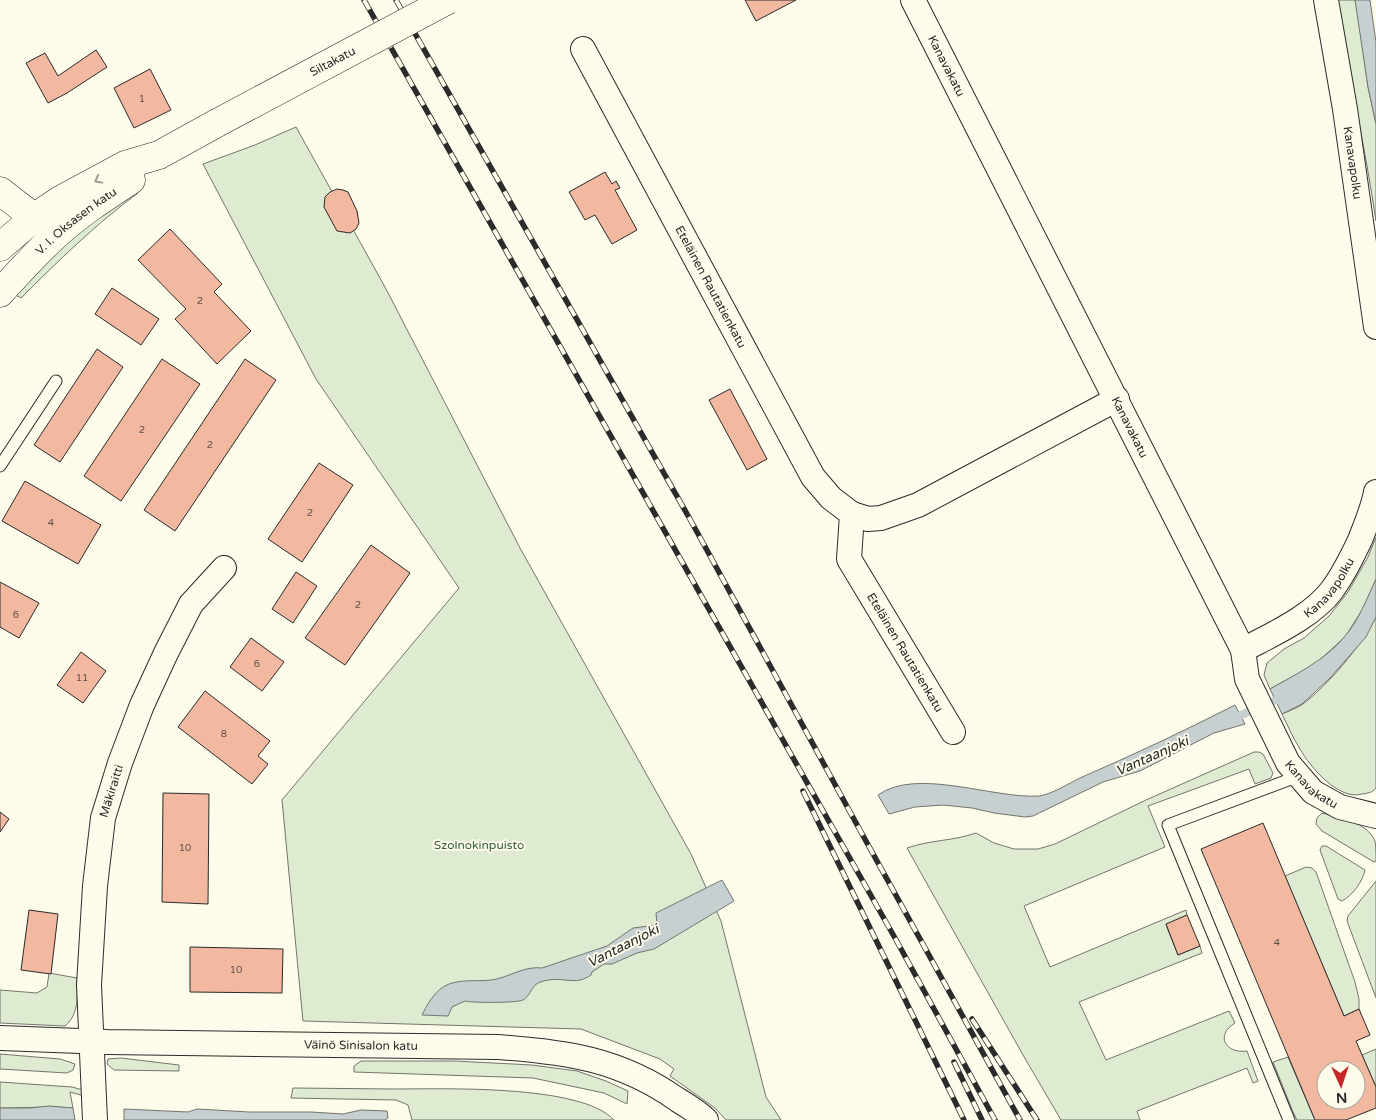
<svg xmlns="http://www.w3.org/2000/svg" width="1376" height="1120" font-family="'Varela Round',sans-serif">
	<rect width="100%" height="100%" fill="#fdfbea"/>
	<path fill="#deebd1" stroke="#74746e" d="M 1336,0 L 1355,0 L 1357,7 L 1368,87 L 1376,124 L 1376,221 C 1365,147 1349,74 1336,0 Z
		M 296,127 L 385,287 L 520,548 L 691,854 L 721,921 L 766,1097 L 781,1120 L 726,1120 L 715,1108 L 670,1076 L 674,1069 L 660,1059 L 581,1029 L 303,1021 L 282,800 L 459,588 L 316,379 L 203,164 L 255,145 Z
		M 138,193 C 96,224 58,261 21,298 L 12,293 L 37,266 L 125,194 Z
		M 1376,537 L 1376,579 L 1364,607 L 1345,637 L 1314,665 L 1270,689 L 1264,675 L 1267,663 L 1284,649 L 1304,638 L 1329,616 L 1348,592 L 1368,557 Z
		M 1376,617 L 1376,788 C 1372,793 1368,793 1362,794 C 1339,801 1310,767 1300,749 C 1293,738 1288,726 1282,714 C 1289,711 1297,708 1303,704 C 1329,684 1361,646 1376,617 Z
		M 1254,752 L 1259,752 L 1263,754 L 1273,773 L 1271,778 L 1255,784 L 1249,769 L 1148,806 L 1165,847 L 1024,906 L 1050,967 L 1186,910 L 1187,915 L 1166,925 L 1178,955 L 1200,946 L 1202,953 L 1079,1002 L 1106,1060 L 1229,1011 L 1235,1023 C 1215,1035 1225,1054 1247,1051 L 1258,1081 L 1253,1083 L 1247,1068 L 1137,1111 L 1140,1120 L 1061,1120 L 1023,1055 L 907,848 C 930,840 953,841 976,833 L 994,843 L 1014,849 L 1038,849 L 1055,844 L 1146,800 Z
		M 1322,813 C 1340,818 1367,822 1375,841 C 1376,846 1376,856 1376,861 L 1374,862 L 1322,831 L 1316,824 L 1317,818 Z
		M 1322,846 L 1326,846 L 1365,870 C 1363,881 1352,896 1342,901 L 1338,899 L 1320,850 Z
		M 1306,867 L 1312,868 L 1316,872 L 1355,982 L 1359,999 L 1359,1009 L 1344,1016 L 1285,876 Z
		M 1376,881 L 1376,998 L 1347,921 L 1348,916 Z
		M 49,973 L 77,978 C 77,995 80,1013 65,1026 L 0,1023 L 0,990 L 37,993 L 47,987 Z
		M 1376,1049 L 1376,1087 L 1362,1055 Z
		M 0,1054 L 60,1059 L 75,1064 L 73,1070 L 67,1073 L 0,1069 Z
		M 1288,1057 L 1315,1120 L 1297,1120 L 1293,1112 L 1273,1062 Z
		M 121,1058 L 179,1065 L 179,1071 L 114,1070 L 107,1064 L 108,1059 Z
		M 361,1061 L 455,1061 L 532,1065 L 577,1071 L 606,1081 L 628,1091 L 627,1104 L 604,1093 L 533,1078 L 354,1072 L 354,1066 Z
		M 0,1082 L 72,1087 L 83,1090 L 84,1096 L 70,1092 L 73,1108 C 49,1106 25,1108 0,1108 Z
		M 293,1088 C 327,1088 361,1089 395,1089 C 443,1089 581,1084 614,1120 L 412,1120 L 408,1105 L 396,1100 L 291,1098 Z"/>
	<path fill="#c7d0d0" stroke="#74746e" d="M 1355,0 L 1370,0 L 1376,42 L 1376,124 L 1368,87 Z
		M 1376,579 L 1376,617 L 1366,637 L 1330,678 L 1302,704 L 1282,714 L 1270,689 C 1296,674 1326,660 1345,636 C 1359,620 1367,598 1376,579 Z
		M 1235,705 L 1245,724 L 1214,733 L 1140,771 L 1103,782 L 1033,816 L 1025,817 L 994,813 L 972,808 L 943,805 L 915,807 L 889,814 L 878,795 C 917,767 993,799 1039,796 C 1050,795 1070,783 1080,778 C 1133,755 1184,731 1235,705 Z
		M 722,880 L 734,901 L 654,949 L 637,953 L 612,964 L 604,964 L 592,972 L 591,975 C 588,977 584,979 580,980 C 571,982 559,978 549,980 C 528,983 535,992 523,1000 C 517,1003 472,1003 465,1001 L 452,1007 L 448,1016 L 422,1015 C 427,1005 433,994 443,987 C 459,977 480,983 497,979 C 512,975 526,966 542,968 L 607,946 L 633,928 L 657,925 L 656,913 Z
		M 49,1106 L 73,1108 L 75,1120 L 0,1120 L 0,1108 L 30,1108 Z
		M 124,1109 L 188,1112 L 197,1109 L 249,1112 L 311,1112 L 343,1114 L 361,1110 L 387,1111 L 388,1118 L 385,1120 L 124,1120 Z"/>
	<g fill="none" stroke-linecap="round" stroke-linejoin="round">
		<path stroke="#c7d0d0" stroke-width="8" d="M 1232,719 L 1283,697"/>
	</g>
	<path fill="#f2b8a0" stroke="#2b2b2b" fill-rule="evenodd" d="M 745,0 L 796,0 L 756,21 Z
		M 96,50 L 107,67 L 67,93 L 48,103 L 26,63 L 45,53 L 58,76 Z
		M 150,69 L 171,110 L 134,128 L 114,88 Z
		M 605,172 L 612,184 L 616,181 L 620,188 L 615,190 L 637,230 L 612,244 L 595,215 L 585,220 L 569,192 Z
		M 337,189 L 343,190 L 348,192 L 357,211 L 359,223 L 356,229 L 350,233 L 337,231 L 324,207 L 325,197 L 330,192 Z
		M 170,229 L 222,284 L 214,292 L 251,331 L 217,364 L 175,319 L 186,309 L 138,260 Z
		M 112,288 L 159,319 L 141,345 L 95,314 Z
		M 97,349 L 123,367 L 60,462 L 34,445 Z
		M 162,359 L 200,384 L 121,501 L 84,476 Z
		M 245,359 L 276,380 L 175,531 L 144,510 Z
		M 730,389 L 767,459 L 747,470 L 709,400 Z
		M 319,463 L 353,485 L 302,562 L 268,539 Z
		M 25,481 L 101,525 L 78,564 L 2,521 Z
		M 371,545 L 410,573 L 345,665 L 305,638 Z
		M 296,572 L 317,586 L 293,623 L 272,609 Z
		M 0,582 L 39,603 L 19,638 L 0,627 Z
		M 251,638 L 284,662 L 262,691 L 230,667 Z
		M 81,652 L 106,671 L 83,703 L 57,685 Z
		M 205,691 L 270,741 L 258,756 L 268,764 L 252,784 L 178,727 Z
		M 163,793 L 209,794 L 208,904 L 162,902 Z
		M 0,812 L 9,819 L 0,832 Z
		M 1263,823 L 1344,1016 L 1359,1009 L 1370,1035 L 1356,1041 L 1376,1087 L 1376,1108 L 1346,1120 L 1315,1120 L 1201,849 ZM 1326,1070 L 1356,1070 L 1356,1100 L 1326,1100 Z
		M 29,910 L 58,914 L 51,974 L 21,970 Z
		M 1187,915 L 1200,946 L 1178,955 L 1166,924 Z
		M 190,947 L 283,949 L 282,993 L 190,992 Z"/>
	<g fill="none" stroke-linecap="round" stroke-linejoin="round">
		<defs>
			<path id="lane" d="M 0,466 L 56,381
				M 1289,1120 L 1168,825 L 1299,776"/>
			<g id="street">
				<path id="s1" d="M 913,0 L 1243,650 L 1247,679 L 1288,763 L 1313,792 L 1340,807 L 1376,816"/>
				<path id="s2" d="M 1326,0 L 1345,109 L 1376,327"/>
				<path id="s3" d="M 583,49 L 813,477 L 831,498 L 852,514 L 849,559 L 953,732"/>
				<path d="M 852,514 L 868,519 L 881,518 L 918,505 L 1117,399"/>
				<path id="s4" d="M 1243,650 C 1271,635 1312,617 1332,590 C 1343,575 1352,557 1360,540 C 1366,524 1373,509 1376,492"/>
				<path id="s5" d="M 0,1038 L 107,1042 L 498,1047 C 567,1052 620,1059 678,1100 C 688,1106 698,1112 706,1120"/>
				<path id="s6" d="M 95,1120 L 89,985 L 95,886 L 103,818 L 120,763 L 142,705 L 166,653 L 191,604 L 224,568"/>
			</g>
			<g id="secondary">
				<path d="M 0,191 L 49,229"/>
				<path d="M 0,247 L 35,217 L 60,200 L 125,165 L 159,155 L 217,123"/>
				<path id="s7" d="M 0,293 C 18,273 36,253 56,235 C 79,214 105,197 131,180"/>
			</g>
		</defs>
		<use href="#lane" stroke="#2b2b2b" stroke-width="13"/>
		<use href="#street" stroke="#2b2b2b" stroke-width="26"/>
		<use href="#secondary" stroke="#2b2b2b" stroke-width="29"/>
		<use href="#lane" stroke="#fdfbea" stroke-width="11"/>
		<use href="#street" stroke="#fdfbea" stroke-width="24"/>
		<use href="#secondary" stroke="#fdfbea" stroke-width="28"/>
		<defs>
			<path id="rail" d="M 364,0 L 895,938 L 995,1120
				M 396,0 L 691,521 L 861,832 L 1020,1120
				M 803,791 L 964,1120
				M 972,1019 L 1037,1120
				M 954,1062 L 982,1120"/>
		</defs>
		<use href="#rail" stroke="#2b2b2b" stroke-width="5.5"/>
		<use href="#rail" stroke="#fdfbea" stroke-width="4" stroke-dasharray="11" stroke-linecap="butt"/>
		<defs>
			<g id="secondary-bridge">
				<path id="s8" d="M 217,123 L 448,0"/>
			</g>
		</defs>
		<use href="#secondary-bridge" stroke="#2b2b2b" stroke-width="29" stroke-linecap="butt"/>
		<use href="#secondary-bridge" stroke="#fdfbea" stroke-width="28"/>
	</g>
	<defs><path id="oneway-chevron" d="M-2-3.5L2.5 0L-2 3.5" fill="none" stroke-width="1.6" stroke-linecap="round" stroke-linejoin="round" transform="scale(1.25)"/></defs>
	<use stroke="#9e9d94" href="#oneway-chevron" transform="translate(98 180) rotate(151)"/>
	<g text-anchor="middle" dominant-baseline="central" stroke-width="4" stroke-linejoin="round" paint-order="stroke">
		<g font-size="10" fill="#5d4e48">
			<text x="142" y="99">1</text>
			<text x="200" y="301">2</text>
			<text x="142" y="430">2</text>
			<text x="210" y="445">2</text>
			<text x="310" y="513">2</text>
			<text x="51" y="523">4</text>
			<text x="358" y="605">2</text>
			<text x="16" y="615">6</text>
			<text x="257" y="664">6</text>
			<text x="82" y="678">11</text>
			<text x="224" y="734">8</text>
			<text x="185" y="848">10</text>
			<text x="1277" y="943">4</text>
			<text x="236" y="970">10</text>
		</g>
		<g font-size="12" fill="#2b2b2b" stroke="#fdfbea">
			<text stroke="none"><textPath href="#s8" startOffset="131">Siltakatu</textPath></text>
			<text stroke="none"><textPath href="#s1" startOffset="74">Kanavakatu</textPath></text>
			<text stroke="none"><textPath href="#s2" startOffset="165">Kanavapolku</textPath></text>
			<text stroke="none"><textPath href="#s7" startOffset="105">V. I. Oksasen katu</textPath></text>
			<text stroke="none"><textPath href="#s3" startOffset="270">Eteläinen Rautatienkatu</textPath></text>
			<text stroke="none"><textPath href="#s1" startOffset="479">Kanavakatu</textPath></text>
			<text stroke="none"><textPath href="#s4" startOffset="108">Kanavapolku</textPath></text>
			<text stroke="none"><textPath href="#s3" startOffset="694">Eteläinen Rautatienkatu</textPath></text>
			<text stroke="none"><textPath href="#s1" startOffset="884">Kanavakatu</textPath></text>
			<text stroke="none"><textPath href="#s6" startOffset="331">Mäkiraitti</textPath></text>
			<text stroke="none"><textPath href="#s5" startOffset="361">Väinö Sinisalon katu</textPath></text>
		</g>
		<g font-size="12" fill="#34623c" stroke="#fdfbea">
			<text x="479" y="845">Szolnokinpuisto</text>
		</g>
		<g font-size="14" font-style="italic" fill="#2b2b2b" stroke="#fdfbea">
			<text transform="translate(1152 756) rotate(-24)">Vantaanjoki</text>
			<text transform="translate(623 946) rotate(-27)">Vantaanjoki</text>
		</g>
	</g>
	<g transform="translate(1341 1085) rotate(177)"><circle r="24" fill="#fdfbea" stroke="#a9a89e"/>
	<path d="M0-4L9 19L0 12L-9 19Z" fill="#c62828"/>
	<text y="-8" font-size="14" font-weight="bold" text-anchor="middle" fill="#2b2b2b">N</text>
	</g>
</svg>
